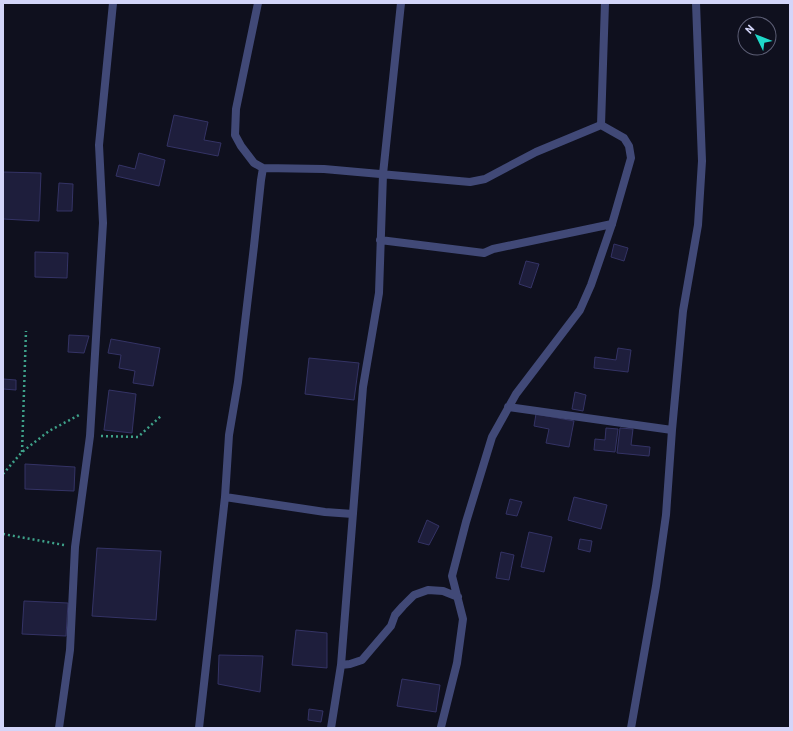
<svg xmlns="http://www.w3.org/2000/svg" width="793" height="731" font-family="Barlow,sans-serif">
	<rect width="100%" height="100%" fill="#0f101e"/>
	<path fill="#1e1e3c" stroke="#343365" d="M 174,115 L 208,122 L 204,140 L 221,143 L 218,156 L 167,146 Z
		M 139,153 L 165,160 L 159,186 L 116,176 L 119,165 L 135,169 Z
		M 3,172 L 41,173 L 39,221 L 3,219 Z
		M 59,183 L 73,184 L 72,211 L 57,211 Z
		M 614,244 L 628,248 L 624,261 L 611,257 Z
		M 35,252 L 68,253 L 67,278 L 35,277 Z
		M 526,261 L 539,264 L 531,288 L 519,284 Z
		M 69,335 L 89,336 L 84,353 L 68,352 Z
		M 111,339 L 160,348 L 153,386 L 133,383 L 135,371 L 119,368 L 121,355 L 108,353 Z
		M 618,348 L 631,350 L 628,372 L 594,368 L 595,357 L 616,360 Z
		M 309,358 L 359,363 L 354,400 L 305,394 Z
		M 3,379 L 16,380 L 16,390 L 3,389 Z
		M 109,390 L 136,394 L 132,433 L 104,430 Z
		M 575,392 L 586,395 L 583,411 L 572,409 Z
		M 536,414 L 574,421 L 569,447 L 546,443 L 549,429 L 534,426 Z
		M 606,428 L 618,429 L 615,452 L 594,450 L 595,439 L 605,440 Z
		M 620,428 L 633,429 L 631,445 L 650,447 L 649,456 L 617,453 Z
		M 25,464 L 75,467 L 74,491 L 25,489 Z
		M 574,497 L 607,505 L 601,529 L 568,520 Z
		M 510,499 L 522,502 L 517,516 L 506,514 Z
		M 427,520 L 439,526 L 429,545 L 418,542 Z
		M 529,532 L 552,537 L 544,572 L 521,567 Z
		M 580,539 L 592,541 L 590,552 L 578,549 Z
		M 97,548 L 161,551 L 156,620 L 92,616 Z
		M 501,552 L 514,555 L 509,580 L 496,578 Z
		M 24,601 L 68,603 L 66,636 L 22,634 Z
		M 296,630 L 327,633 L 327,668 L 292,665 Z
		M 219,655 L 263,656 L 260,692 L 218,684 Z
		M 402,679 L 440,685 L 436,712 L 397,706 Z
		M 309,709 L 323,711 L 321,722 L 308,720 Z"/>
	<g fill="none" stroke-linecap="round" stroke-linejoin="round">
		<path stroke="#3ea189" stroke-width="2.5" stroke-dasharray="2 3" stroke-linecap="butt" d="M 101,436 L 138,437 L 161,416
			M 22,452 L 26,331
			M 3,474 L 22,452 L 49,431 L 79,415
			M 3,534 L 64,545"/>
		<path stroke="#414977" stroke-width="8" d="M 601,125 L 605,3
			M 263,168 L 324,169 L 470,182 L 485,179 L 536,152 L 601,125
			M 380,240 L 484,253 L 493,249 L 612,224
			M 508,407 L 672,430 L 666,515 L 656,586 L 631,728
			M 672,430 L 683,311 L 698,225 L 702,161 L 696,3
			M 225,497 L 325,512 L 353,514
			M 341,665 L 350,664 L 362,660 L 391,626 L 395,615 L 403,606 L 414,595 L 428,590 L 443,591 L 458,597
			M 441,727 L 457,663 L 463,619 L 452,576 L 466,522 L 492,437 L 516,394 L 580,310 L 591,285 L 612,224 L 631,158 L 629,146 L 624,138 L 601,125
			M 59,728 L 70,650 L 75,547 L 90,436 L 103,223 L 99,145 L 113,3
			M 199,728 L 225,497 L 229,435 L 238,382 L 254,246 L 261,180 L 263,168 L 254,163 L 241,146 L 235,135 L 236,109 L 258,3
			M 331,728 L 341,665 L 363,387 L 379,293 L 383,174 L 401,3"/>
	</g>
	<rect width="793" height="731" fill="none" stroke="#d3d5f9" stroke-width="8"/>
	<g transform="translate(757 36) rotate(313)"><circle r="19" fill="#0f101e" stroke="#5d5f76"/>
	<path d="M0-3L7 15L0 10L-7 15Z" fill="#1fd9c9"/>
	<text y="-6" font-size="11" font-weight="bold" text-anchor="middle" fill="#d3d5f9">N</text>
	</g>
</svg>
